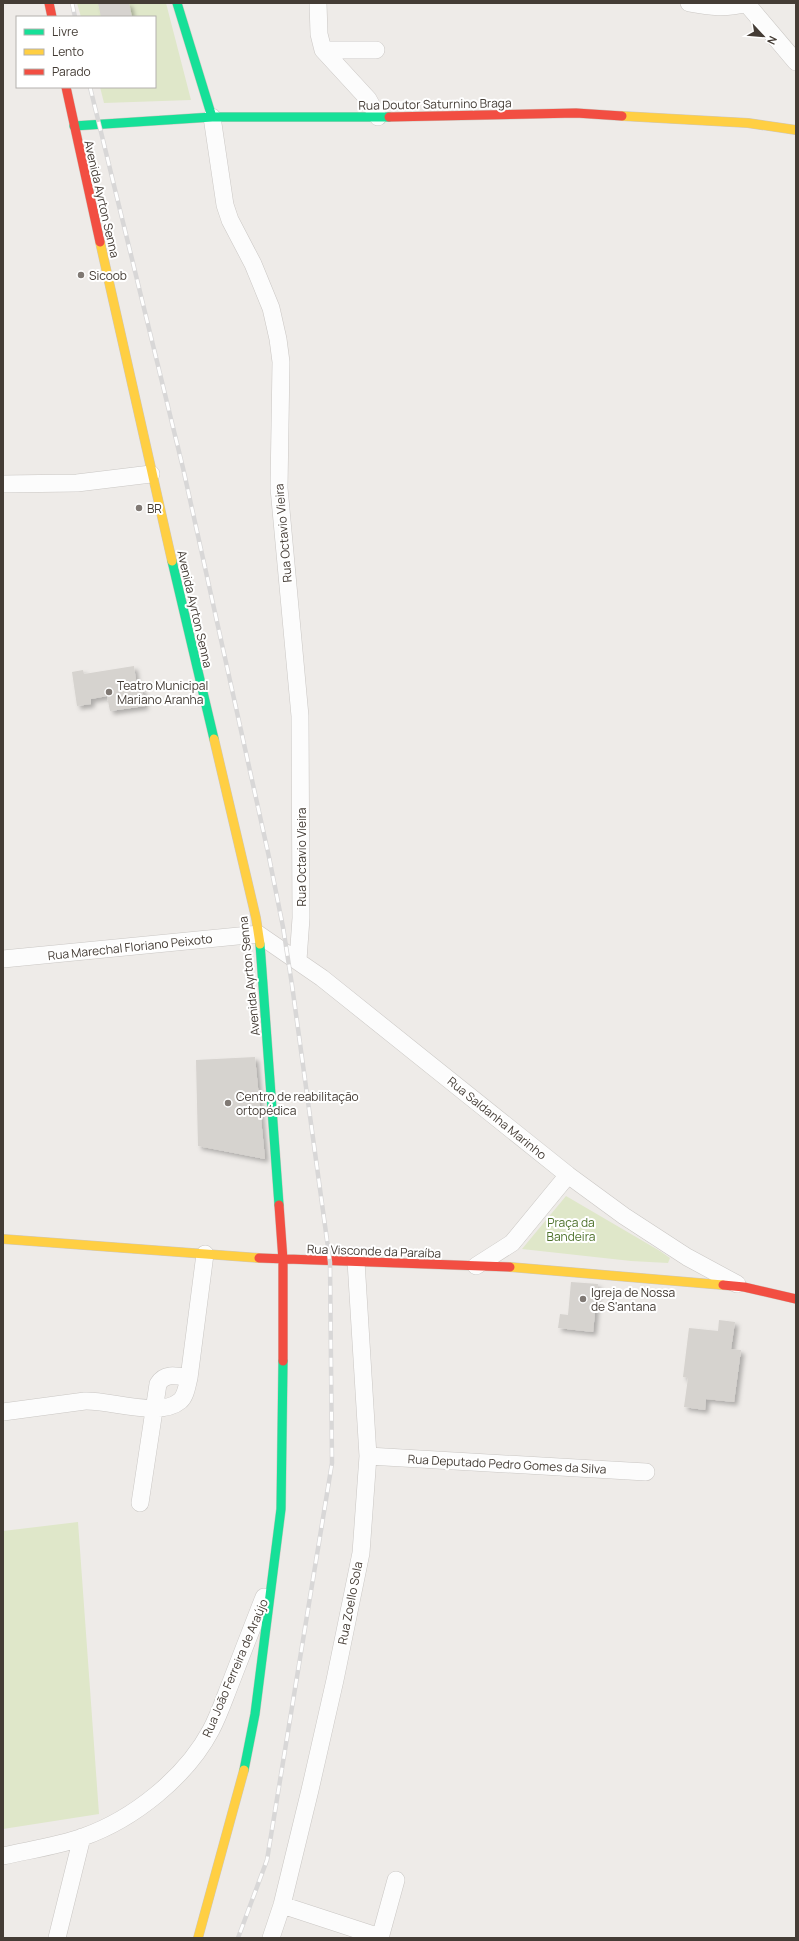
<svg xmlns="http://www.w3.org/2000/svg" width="799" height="1941" font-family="Manrope,sans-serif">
	<defs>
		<filter id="shadow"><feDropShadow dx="3.5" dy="3.5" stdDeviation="2" flood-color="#0004"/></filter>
	</defs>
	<rect width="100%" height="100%" fill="#eeebe8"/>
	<path fill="#dfe7c9" d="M 77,3 L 166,3 L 191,100 L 104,103 L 100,87 L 155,87 L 155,17 L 81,17 Z
		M 566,1196 L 660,1251 L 670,1258 L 668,1263 L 631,1261 L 522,1249 Z
		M 78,1522 L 99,1814 L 3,1829 L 3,1531 Z"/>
	<path fill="#d6d3cf" filter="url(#shadow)" d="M 98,3 L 129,3 L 132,17 L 101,17 Z
		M 134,666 L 137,688 L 142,688 L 145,706 L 110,711 L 107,696 L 91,699 L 91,704 L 77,706 L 72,672 L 83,670 L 84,674 Z
		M 255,1057 L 265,1159 L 198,1146 L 196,1060 Z
		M 571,1282 L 598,1284 L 593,1332 L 558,1328 L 560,1314 L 568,1315 Z
		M 719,1320 L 735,1322 L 731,1349 L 741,1350 L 734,1402 L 706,1399 L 705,1410 L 684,1407 L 688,1378 L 683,1377 L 689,1328 L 718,1331 Z"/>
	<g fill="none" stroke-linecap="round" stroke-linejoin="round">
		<defs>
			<path id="street" d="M 318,3 L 319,34 L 323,50 L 368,99 L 378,117
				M 689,3 C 710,7 726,9 747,3
				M 746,3 L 796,62
				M 323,50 L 376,50
				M 212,117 L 225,205 L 230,220 L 253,264 L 271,308 L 278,339 L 281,362 L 279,488 L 300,716 L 301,918 L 298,960
				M 3,484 L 77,483 L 151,474
				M 3,959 L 258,934 L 322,978 L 568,1175 L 624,1216 L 687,1257 L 737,1284
				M 476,1266 L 512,1243 L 568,1175
				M 3,1412 L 85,1401 C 110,1400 160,1418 180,1401 C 186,1396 187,1385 189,1378 L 205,1254
				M 368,1456 L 646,1472
				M 140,1503 L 158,1384 C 165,1372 178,1376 189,1378
				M 3,1856 C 29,1850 58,1846 83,1837 C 134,1819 186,1777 211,1730 C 219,1715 225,1697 231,1682 C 242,1653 253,1625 264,1597
				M 282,1905 L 380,1937
				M 57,1938 L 82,1837
				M 271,1938 L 282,1905 L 310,1790 L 335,1680 L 361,1553 L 368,1456 L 356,1261
				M 380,1938 L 396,1880"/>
			<path id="fast" d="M 177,3 L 212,117
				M 74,126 L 212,117 L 389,117
				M 172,561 L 214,739
				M 260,944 L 279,1205
				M 244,1770 L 255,1714 L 281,1509 L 283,1361"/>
			<path id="slow" d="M 622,116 L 748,123 L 796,130
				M 100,242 L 172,561
				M 214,739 L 256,918 L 260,944
				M 3,1239 L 259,1258
				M 510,1267 L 723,1285
				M 198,1938 L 244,1770"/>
			<path id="jam" d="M 49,3 L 52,17
				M 66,87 L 100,242
				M 389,117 L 576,113 L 622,116
				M 279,1205 L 283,1260 L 283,1361
				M 259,1258 L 510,1267
				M 723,1285 L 744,1287 L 796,1299"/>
		</defs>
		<use href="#street" stroke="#cac7c4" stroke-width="18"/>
		<use href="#fast" stroke="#cdc7bf" stroke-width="10"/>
		<use href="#slow" stroke="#cdc7bf" stroke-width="10"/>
		<use href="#jam" stroke="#cdc7bf" stroke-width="10"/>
		<use href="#street" stroke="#fcfcfc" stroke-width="17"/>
		<use href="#fast" stroke="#16e098" stroke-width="9"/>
		<use href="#slow" stroke="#ffcf43" stroke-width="9"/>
		<use href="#jam" stroke="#f24e42" stroke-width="9"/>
		<defs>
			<path id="rail" d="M 72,3 L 75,17
				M 90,87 L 183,468 L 269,857 L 283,927 L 292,985 L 330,1262 L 332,1463 L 267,1860 L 238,1938"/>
		</defs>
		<use href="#rail" stroke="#d8d7d7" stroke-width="4.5"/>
		<use href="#rail" stroke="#fff" stroke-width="3" stroke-dasharray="9" stroke-linecap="butt"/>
	</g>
	<g fill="#807974" stroke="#fff" stroke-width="1.5">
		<circle cx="81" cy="275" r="4"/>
		<circle cx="139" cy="508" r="4"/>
		<circle cx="109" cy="692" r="4"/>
		<circle cx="228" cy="1103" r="4"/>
		<circle cx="583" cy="1299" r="4"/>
	</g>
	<g text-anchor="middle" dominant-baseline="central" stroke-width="4" stroke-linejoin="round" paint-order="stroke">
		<g font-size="12" fill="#443c35" stroke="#fff">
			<text transform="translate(435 104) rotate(-1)">Rua Doutor Saturnino Braga</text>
			<text transform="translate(102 199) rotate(77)">Avenida Ayrton Senna</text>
			<text transform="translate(283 533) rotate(-95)">Rua Octavio Vieira</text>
			<text transform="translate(195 609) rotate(77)">Avenida Ayrton Senna</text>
			<text transform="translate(301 857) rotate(-90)">Rua Octavio Vieira</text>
			<text transform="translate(130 947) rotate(-6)">Rua Marechal Floriano Peixoto</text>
			<text transform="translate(249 976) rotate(-96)">Avenida Ayrton Senna</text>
			<text transform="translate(497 1118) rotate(39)">Rua Saldanha Marinho</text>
			<text transform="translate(374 1251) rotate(2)">Rua Visconde da Paraíba</text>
			<text transform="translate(507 1464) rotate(3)">Rua Deputado Pedro Gomes da Silva</text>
			<text transform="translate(350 1603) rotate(-79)">Rua Zoello Sola</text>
			<text transform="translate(235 1668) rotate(-67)">Rua João Ferreira de Araújo</text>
		</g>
		<g font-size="12" fill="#443c35" stroke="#fff" text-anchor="start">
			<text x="89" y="275">Sicoob</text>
			<text x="147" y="508">BR</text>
			<text x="117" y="685">Teatro Municipal<tspan x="117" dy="14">Mariano Aranha</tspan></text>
			<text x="236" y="1096">Centro de reabilitação<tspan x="236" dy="14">ortopédica</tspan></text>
			<text x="591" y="1292">Igreja de Nossa<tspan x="591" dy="14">de S'antana</tspan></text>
		</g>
		<g font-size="12" fill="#4e722c" stroke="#fff">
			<text x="571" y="1222">Praça da<tspan x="571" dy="14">Bandeira</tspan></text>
		</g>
	</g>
	<rect width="799" height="1941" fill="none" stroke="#443c35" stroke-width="8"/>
	<rect x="16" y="16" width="140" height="72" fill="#ffffff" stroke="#b4b1ae"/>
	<rect x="24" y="29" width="20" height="6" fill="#16e098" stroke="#b4b1ae"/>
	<text x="52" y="36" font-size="12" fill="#443c35">Livre</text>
	<rect x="24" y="49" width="20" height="6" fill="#ffcf43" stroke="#b4b1ae"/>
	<text x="52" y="56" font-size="12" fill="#443c35">Lento</text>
	<rect x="24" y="69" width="20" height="6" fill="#f24e42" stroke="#b4b1ae"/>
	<text x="52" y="76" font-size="12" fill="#443c35">Parado</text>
	<g transform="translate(763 36) rotate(116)" stroke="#ffffff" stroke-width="3" paint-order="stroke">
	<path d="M0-3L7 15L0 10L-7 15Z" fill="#443c35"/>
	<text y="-6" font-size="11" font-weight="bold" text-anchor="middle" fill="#443c35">N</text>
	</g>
</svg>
